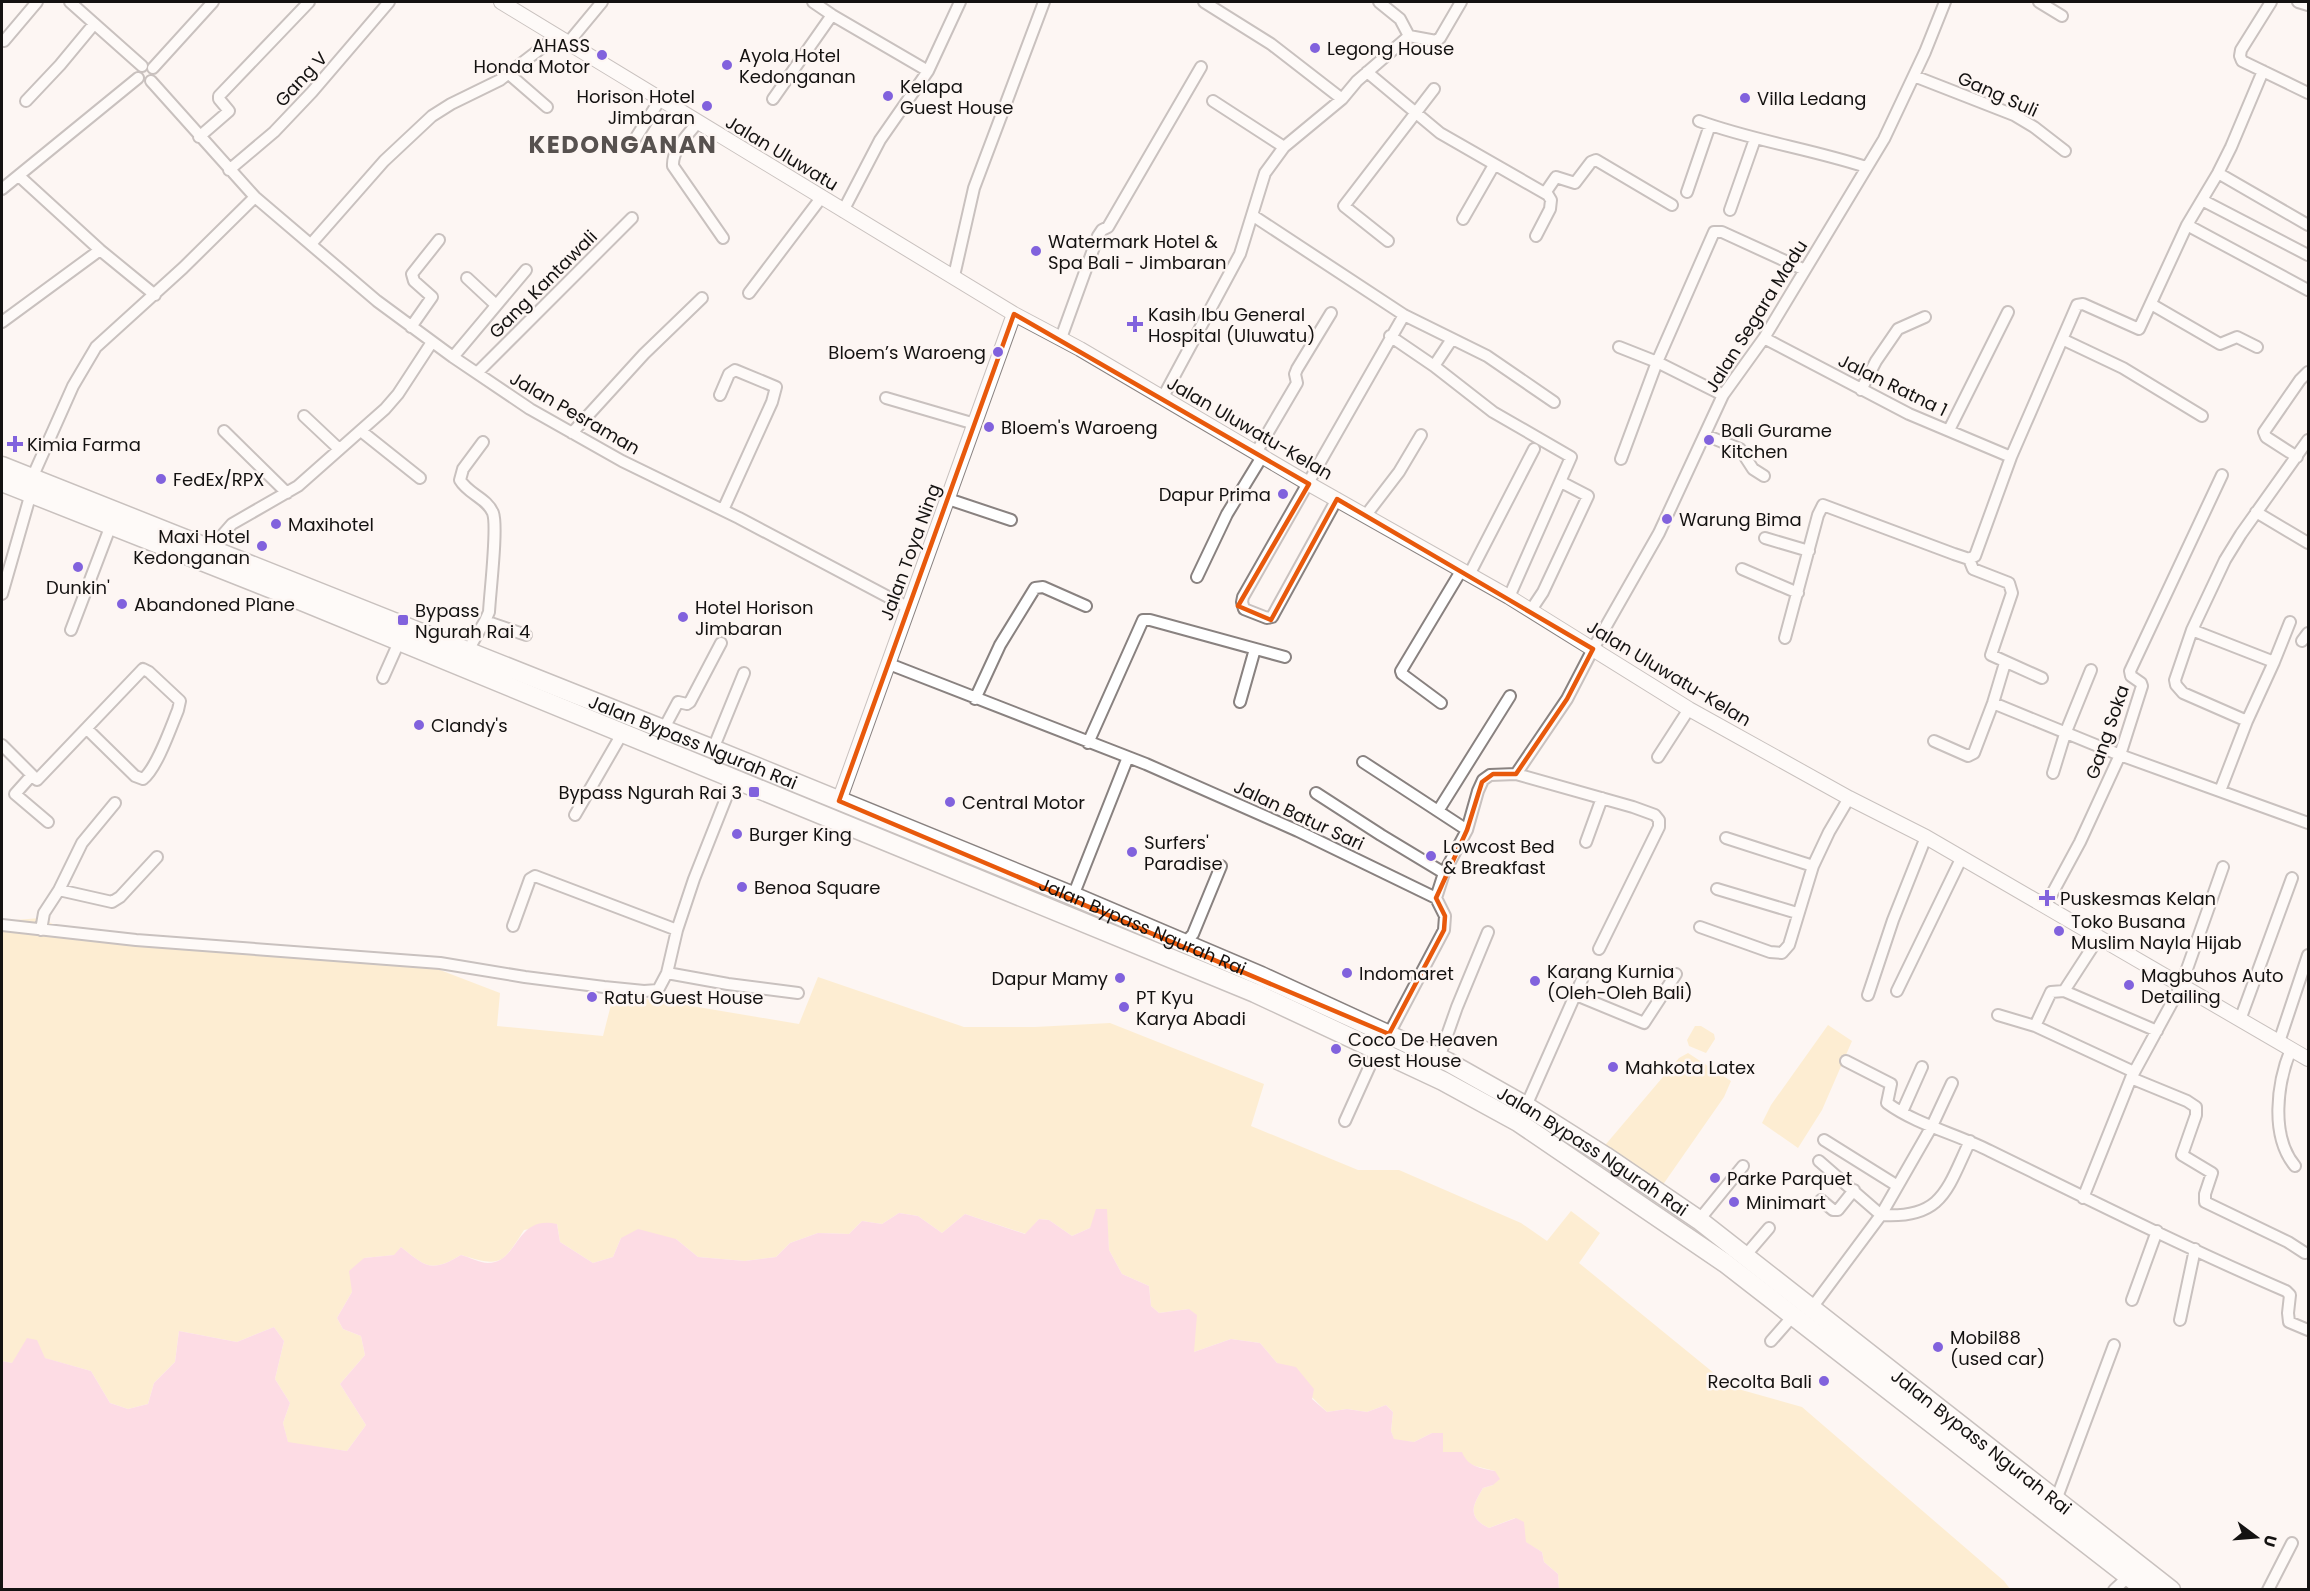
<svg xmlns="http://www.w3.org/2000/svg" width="2310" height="1591" font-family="Poppins,sans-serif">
	<rect width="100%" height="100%" fill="#fdf6f3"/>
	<path fill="#fde3ab" d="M 41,918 L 84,940 L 427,965 L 500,993 L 497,1026 L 603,1036 L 614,993 L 799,1024 L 818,977 L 964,1027 L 1035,1027 L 1110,1023 L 1264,1084 L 1251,1126 L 1358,1170 L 1399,1170 L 1521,1223 L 1547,1241 L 1571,1211 L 1600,1233 L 1579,1263 L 1731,1387 L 1802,1407 L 2004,1581 L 2010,1589 L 1559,1589 L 1558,1574 L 1544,1562 L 1542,1552 L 1525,1542 L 1515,1518 L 1489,1528 C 1466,1517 1473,1505 1483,1488 L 1493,1485 L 1495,1471 L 1475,1466 L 1443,1452 L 1432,1433 L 1414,1442 L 1394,1440 L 1391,1431 L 1393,1412 L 1386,1405 L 1367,1412 L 1347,1409 L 1327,1412 L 1277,1363 L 1260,1343 L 1231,1339 L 1194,1352 L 1189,1309 L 1159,1313 L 1151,1306 L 1149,1286 L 1122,1274 L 1109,1250 L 1106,1209 L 1090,1228 L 1072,1236 L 1049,1220 L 1039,1219 L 1026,1234 L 965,1214 L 942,1233 L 918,1216 L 899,1213 L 882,1224 L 862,1221 L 849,1234 L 818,1233 L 790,1243 L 776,1257 L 745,1261 L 698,1257 L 676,1239 L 621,1238 L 613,1257 L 593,1263 L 560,1242 L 557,1224 L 524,1230 C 502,1265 501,1267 461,1255 C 431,1273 426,1267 401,1247 L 395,1255 L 364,1258 L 352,1292 L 337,1318 L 343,1329 L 361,1336 L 365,1355 L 340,1384 L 366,1425 L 347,1451 L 288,1443 L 283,1423 L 290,1403 L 275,1379 L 284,1341 L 274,1327 L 237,1342 L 179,1331 L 175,1362 L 154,1383 L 148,1404 L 128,1409 L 110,1403 L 91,1371 L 44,1358 L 12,1363 L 2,1361 L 2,921 Z
		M 1828,1025 L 1852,1041 L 1822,1110 L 1798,1148 L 1762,1123 L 1771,1105 Z
		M 1695,1026 L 1701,1026 L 1714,1034 L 1715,1039 L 1706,1053 L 1689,1046 L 1687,1040 Z
		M 1688,1053 L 1731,1081 L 1724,1097 L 1662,1186 L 1601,1150 L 1679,1058 Z"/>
	<path fill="#fdbdd2" d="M 1096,1209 L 1107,1209 L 1109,1250 L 1122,1274 L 1149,1286 L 1151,1306 L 1159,1313 L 1189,1309 L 1197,1315 L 1194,1352 L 1231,1339 L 1260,1343 L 1277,1363 L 1296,1367 L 1314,1389 L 1312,1399 L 1327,1412 L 1347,1409 L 1367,1412 L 1386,1405 L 1393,1412 L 1391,1431 L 1394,1439 L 1414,1442 L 1432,1433 L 1443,1433 L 1443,1452 L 1462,1452 C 1468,1467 1480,1468 1495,1471 L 1500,1479 L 1493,1485 L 1483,1488 C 1473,1505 1466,1517 1489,1528 L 1516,1518 L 1524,1522 L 1526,1542 L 1542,1552 L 1544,1562 L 1558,1574 L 1559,1589 L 2,1589 L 2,1361 L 12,1363 L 27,1338 L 37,1340 L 45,1358 L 91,1371 L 110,1403 L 128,1409 L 148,1404 L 154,1383 L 175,1362 L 179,1331 L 237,1342 L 274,1327 L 284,1341 L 275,1379 L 290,1403 L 283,1423 L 288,1442 L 347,1451 L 366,1425 L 340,1384 L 365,1355 L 361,1336 L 343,1329 L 337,1318 L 352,1292 L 349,1271 L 364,1258 L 394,1255 L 401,1247 C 426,1267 431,1273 461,1255 C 469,1257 480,1263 488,1263 C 519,1263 515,1214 557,1224 L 560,1242 L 593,1263 L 613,1257 L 621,1238 L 638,1229 L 676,1239 L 698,1257 L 745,1261 L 776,1257 L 790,1243 L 818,1233 L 849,1234 L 862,1221 L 882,1224 L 899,1213 L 918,1216 L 942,1233 L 965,1214 L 1025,1234 L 1039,1219 L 1049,1220 L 1072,1236 L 1090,1228 Z"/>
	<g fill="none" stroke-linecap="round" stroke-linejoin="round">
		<defs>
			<path id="minor" d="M 70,2 L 142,66
				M 813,2 L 832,15 L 928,71
				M 1204,2 L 1271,44 L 1342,99
				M 2039,2 L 2062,16
				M 2271,2 L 2241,50 L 2240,56 L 2242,61 L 2308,93
				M 2298,2 L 2308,5
				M 1409,36 L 1436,41 L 1440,38 L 1461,2
				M 4,41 L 37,2
				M 568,43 L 602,2
				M 153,68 L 213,2
				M 1367,72 L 1440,133 L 1548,195 L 1551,200 L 1550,209 L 1536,236
				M 509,74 L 547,107
				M 1914,76 L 2014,115 L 2034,127 L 2065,151
				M 151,81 L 255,197 L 377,301 L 453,357 L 530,409 L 622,461 L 739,518 L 909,608
				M 773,99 L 832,15
				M 26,101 L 60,65 L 94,24
				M 1213,101 L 1284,147
				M 1699,121 C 1754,141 1811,149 1866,167
				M 698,122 C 688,135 672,149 673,166 L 723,238
				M 199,137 L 229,111 L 219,99 L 219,96 L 309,2
				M 630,147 L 661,98
				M 229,170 L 274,132 L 312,92 L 389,2
				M 2218,173 L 2308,225
				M 19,176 L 100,250 L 155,295
				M 2,189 L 138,78
				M 1687,192 L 1710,125
				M 1545,193 L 1556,177 L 1575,183 L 1591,162 L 1596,160 L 1672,205
				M 2202,200 L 2308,255
				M 1730,210 L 1755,139
				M 843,211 L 880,140 L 928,71 L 960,2
				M 1252,215 L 1404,315 L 1487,356 L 1554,402
				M 1463,219 L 1494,165
				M 2187,225 L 2308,290
				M 1388,241 L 1344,206 L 1434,89
				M 311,244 L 384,161 L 432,116 L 451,104 L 500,80 L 557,36
				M 954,276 L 974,188 L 1044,2
				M 467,278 L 496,305
				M 749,293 L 821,198
				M 2151,304 L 2220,344 L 2237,337 L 2257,347
				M 2,322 L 100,250
				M 411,327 L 432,297 L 414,281 L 412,274 L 439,240
				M 1390,336 L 1434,366 L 1493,412 L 1571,457 L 1509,597
				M 1061,338 L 1098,236 L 1102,230 L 1108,227 L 1201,67
				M 1764,338 L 1909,414 L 2011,457
				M 2064,340 L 2123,368 L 2202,416
				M 1619,347 L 1657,362 L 1723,395
				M 453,357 L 526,270
				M 1434,366 L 1452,339
				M 477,373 L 632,218
				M 1861,390 L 1876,361 L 1898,329 L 1925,317
				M 720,395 L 729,374 L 735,370 L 776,387 L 772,402 L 723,510
				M 1163,397 L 1240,254 L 1265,173 L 1284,147 L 1342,99 L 1357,81 L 1409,36 L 1400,19 L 1379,2
				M 886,398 L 975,424
				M 304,416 L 338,448
				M 1949,430 L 2008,312
				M 224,431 L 287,493
				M 361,431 L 420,478
				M 572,433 L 644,354 L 702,298
				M 1705,435 L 1740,449 L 1753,469 L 1764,476
				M 483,442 L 463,469 L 460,480 C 468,494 487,498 493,513 C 498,527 490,592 489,612 L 485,621
				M 1257,451 L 1297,383 L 1295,374 L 1297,369 L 1331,313
				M 2297,457 L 2266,437 L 2264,432 L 2300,380 L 2308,372
				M 1621,459 L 1657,362 L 1714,232 L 1722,232 L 1805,270
				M 32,478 L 73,386 L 96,347 L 183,268 L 255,197
				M 948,499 L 1011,520
				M 1337,499 L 1272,617 L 1267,618 L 1244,609 L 1242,602 L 1243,597 L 1404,315
				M 2256,512 L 2308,543
				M 1366,515 L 1399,472 L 1421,435
				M 1765,538 L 1809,551
				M 211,548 L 232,524 L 298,486 L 385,409 L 398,394 L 432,342
				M 1969,559 L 1973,569 L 2009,583 L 2012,593 L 1991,655 L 2042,678
				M 1742,569 L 1798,593
				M 1469,575 L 1534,449
				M 1197,577 L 1227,514 L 1263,455
				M 2,594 L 31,493
				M 1531,610 L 1543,592 L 1588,496 L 1561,482
				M 71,630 L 111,525
				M 2192,630 L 2274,662
				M 1785,638 L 1818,515 L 1823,505 L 1954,554 L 1969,559 L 1975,556 L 2011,457 L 2077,305 L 2083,304 L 2139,329 L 2187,225 L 2218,173 L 2231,147 L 2263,71
				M 2302,641 L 2308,633
				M 467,652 L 485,621 L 526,635
				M 889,664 L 1146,764 L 1298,831 L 1436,898 L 1445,916 L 1444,930 L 1389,1034
				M 383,678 L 399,642
				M 975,699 L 1000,645 L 1035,588 L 1043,587 L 1086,606
				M 1240,702 L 1255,649
				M 1441,703 L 1402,674 L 1401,671 L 1461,571
				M 1993,703 L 2120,755 L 2308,823
				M 2247,721 L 2183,693 L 2176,685 L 2175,680 L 2192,630 L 2225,560 L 2241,534 L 2308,440
				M 663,730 L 678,702 L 687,704 L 690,702 L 721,643
				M 1934,741 L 1968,756 L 1974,753 L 1993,703 L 2005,663
				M 1088,743 L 1143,620 L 1150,620 L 1285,657
				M 2,745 L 37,780 L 143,669 L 149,672 L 180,701 L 178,710 C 171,727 157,768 143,779 L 135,776 L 87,729
				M 713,749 L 744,673
				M 1658,757 L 1689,709
				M 1363,762 L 1467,830
				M 2053,773 L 2065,734 L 2091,670
				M 1516,774 L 1567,699 L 1593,649 L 1659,533 L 1723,395 L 1764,338 L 1884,139 L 1925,52 L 1945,2
				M 32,775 L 15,794 L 48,822
				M 2220,791 L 2247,721 L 2274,662 L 2290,622
				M 1316,793 L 1381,835 L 1444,873
				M 1438,811 L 1510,696
				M 575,815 L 623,732
				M 1726,838 L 1813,866
				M 1586,842 L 1602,798
				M 1717,889 L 1797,913
				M 59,890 L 82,843 L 115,803
				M 1073,896 L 1128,757
				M 1436,898 L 1444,873 L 1467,830 L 1478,791 L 1483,780 L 1490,775 L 1516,774 L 1633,807 L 1655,815 L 1659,820 L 1659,827 L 1599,949
				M 2046,905 L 2080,842 L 2120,755 L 2142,686 L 2141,683 L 2131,676 L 2130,671 L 2222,475
				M 2,925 L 136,940 L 440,963 L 525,977 L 604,987 L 644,991 L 658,990 L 667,973 L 677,930 L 694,879 L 734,778
				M 513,926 L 530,879 L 535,876 L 677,930
				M 1700,927 L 1770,952 L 1782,953 L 1789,945 L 1813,866 L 1829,832 L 1849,798
				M 41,930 L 44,913 L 59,890 L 112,902 L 120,897 L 157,857
				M 1184,944 L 1193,934 L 1221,866
				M 667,973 L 728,984 L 798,993
				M 1897,991 L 1961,859
				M 2064,991 L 2099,937
				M 1576,995 L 1644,1023 L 1676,974
				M 1868,995 L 1893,920 L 1926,837
				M 1998,1015 L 2035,1026 L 2051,992 L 2064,991 L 2157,1031
				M 2240,1020 L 2292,878
				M 2035,1026 L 2134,1072
				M 2279,1042 L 2308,955
				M 2291,1049 C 2277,1083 2270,1136 2295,1166
				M 1439,1058 L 1457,1007 L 1488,932
				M 1846,1061 L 1891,1084 L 1887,1103 C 1917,1125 1957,1134 1990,1151 C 2088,1199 2186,1248 2286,1291 L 2290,1295 L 2288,1313 L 2289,1322 L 2308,1330
				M 2131,1078 L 2187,1101 L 2196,1107 L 2196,1115 L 2182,1155 L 2212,1173 L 2205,1194 L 2205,1202 L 2288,1242 L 2305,1253
				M 1526,1106 L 1584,975
				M 1902,1112 L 1922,1067
				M 1345,1121 L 1377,1050
				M 1824,1140 L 1896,1185
				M 1819,1161 L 1881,1215 C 1943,1219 1947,1189 1970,1141
				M 2083,1198 L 2131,1078 L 2181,986 L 2223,867
				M 1821,1200 L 1833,1210 L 1838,1210 L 1854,1190
				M 1699,1220 L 1743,1166
				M 1745,1256 L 1769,1228
				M 2132,1300 L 2157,1231
				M 1811,1309 L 1881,1215 L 1932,1126 L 1952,1083
				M 2180,1320 L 2195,1249
				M 1771,1341 L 1793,1316
				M 2056,1500 L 2114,1345
				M 2114,1590 L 2129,1576
				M 2268,1590 L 2292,1543"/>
			<path id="tertiary" d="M 501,2 L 1014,314 L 1080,349 L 1309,484 L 1509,597 L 1689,709 L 1849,798 L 1926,837 L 2308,1059
				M 839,801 L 1014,314"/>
			<g id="trunk">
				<path id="s1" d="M 2,466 L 713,749 L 1073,896 L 1261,976 L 1448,1062 L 1526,1106 L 1605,1156 L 1699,1220 L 2171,1590"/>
				<path d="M 2,482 L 282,593 L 1255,993 L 1443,1081 L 1518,1122 L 1725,1263 L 2146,1590"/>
			</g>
		</defs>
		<use href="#minor" stroke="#898280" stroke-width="14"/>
		<use href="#tertiary" stroke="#898280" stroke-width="16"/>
		<use href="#trunk" stroke="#898280" stroke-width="21"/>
		<use href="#minor" stroke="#fff" stroke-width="10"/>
		<use href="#tertiary" stroke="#fff" stroke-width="14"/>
		<use href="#trunk" stroke="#fff" stroke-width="18"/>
	</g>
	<path d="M0 0H2310V1591H0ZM 1014,314 L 1309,484 L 1238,606 L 1271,620 L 1337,499 L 1593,649 L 1567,699 L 1516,774 L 1493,774 L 1482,782 L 1467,830 L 1436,898 L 1445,916 L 1444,930 L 1389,1034 L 839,801 Z" fill="#fdf6f3" fill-opacity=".55" fill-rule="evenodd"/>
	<path fill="none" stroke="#e8590c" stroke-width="4.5" stroke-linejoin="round" d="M 1014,314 L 1309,484 L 1238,606 L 1271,620 L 1337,499 L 1593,649 L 1567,699 L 1516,774 L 1493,774 L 1482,782 L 1467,830 L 1436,898 L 1445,916 L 1444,930 L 1389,1034 L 839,801 Z"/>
	<g fill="#8162dd" stroke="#fdf6f3" stroke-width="2">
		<circle cx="1315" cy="48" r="6"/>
		<circle cx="602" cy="55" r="6"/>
		<circle cx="727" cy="65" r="6"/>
		<circle cx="888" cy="96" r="6"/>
		<circle cx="1745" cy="98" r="6"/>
		<circle cx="707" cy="106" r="6"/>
		<circle cx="1036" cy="251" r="6"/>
		<path d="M1132 315h6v6h6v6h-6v6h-6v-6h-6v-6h6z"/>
		<circle cx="998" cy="352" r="6"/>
		<circle cx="989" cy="427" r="6"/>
		<circle cx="1709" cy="440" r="6"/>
		<path d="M12 435h6v6h6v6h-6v6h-6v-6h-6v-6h6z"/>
		<circle cx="161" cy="479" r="6"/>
		<circle cx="1283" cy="494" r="6"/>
		<circle cx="1667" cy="519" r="6"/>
		<circle cx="276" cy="524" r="6"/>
		<circle cx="262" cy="546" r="6"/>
		<circle cx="78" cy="567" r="6"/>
		<circle cx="122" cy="604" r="6"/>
		<circle cx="683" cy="617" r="6"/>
		<rect x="397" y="614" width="12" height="12" rx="3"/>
		<circle cx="419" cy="725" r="6"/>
		<rect x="748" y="786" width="12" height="12" rx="3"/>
		<circle cx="950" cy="802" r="6"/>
		<circle cx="737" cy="834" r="6"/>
		<circle cx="1132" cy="852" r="6"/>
		<circle cx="1431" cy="856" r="6"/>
		<circle cx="742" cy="887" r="6"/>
		<path d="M2044 889h6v6h6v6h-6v6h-6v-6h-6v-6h6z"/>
		<circle cx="2059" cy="931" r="6"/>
		<circle cx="1347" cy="973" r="6"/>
		<circle cx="1120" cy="978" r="6"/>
		<circle cx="1535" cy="981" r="6"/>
		<circle cx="2129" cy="985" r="6"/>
		<circle cx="592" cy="997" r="6"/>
		<circle cx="1124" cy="1007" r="6"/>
		<circle cx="1336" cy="1049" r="6"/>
		<circle cx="1613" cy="1067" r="6"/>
		<circle cx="1715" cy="1178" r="6"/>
		<circle cx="1734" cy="1202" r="6"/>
		<circle cx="1938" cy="1347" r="6"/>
		<circle cx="1824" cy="1381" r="6"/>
	</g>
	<g text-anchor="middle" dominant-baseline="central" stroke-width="5" stroke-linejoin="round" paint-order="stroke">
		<g font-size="18" fill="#141211" stroke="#fdf6f3" text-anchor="start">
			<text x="590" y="45" text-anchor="end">AHASS<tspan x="590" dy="21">Honda Motor</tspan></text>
			<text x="1327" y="48">Legong House</text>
			<text x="739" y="55">Ayola Hotel<tspan x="739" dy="21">Kedonganan</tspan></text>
			<text x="900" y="86">Kelapa<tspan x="900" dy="21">Guest House</tspan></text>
			<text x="695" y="96" text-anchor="end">Horison Hotel<tspan x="695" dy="21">Jimbaran</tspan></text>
			<text x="1757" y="98">Villa Ledang</text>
			<text x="1048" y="241">Watermark Hotel &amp;<tspan x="1048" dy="21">Spa Bali - Jimbaran</tspan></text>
			<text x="1148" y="314">Kasih Ibu General<tspan x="1148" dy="21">Hospital (Uluwatu)</tspan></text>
			<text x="986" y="352" text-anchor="end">Bloem’s Waroeng</text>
			<text x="1001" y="427">Bloem's Waroeng</text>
			<text x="1721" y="430">Bali Gurame<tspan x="1721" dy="21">Kitchen</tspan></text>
			<text x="27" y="444">Kimia Farma</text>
			<text x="173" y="479">FedEx/RPX</text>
			<text x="1271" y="494" text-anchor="end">Dapur Prima</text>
			<text x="1679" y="519">Warung Bima</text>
			<text x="288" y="524">Maxihotel</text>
			<text x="250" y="536" text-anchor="end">Maxi Hotel<tspan x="250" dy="21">Kedonganan</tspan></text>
			<text x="78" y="587" text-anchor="middle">Dunkin'</text>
			<text x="134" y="604">Abandoned Plane</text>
			<text x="695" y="607">Hotel Horison<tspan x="695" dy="21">Jimbaran</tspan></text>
			<text x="415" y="610">Bypass<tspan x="415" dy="21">Ngurah Rai 4</tspan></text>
			<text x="431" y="725">Clandy's</text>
			<text x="742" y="792" text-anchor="end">Bypass Ngurah Rai 3</text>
			<text x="962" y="802">Central Motor</text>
			<text x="749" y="834">Burger King</text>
			<text x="1144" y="842">Surfers'<tspan x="1144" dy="21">Paradise</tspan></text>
			<text x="1443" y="846">Lowcost Bed<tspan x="1443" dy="21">&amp; Breakfast</tspan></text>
			<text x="754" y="887">Benoa Square</text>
			<text x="2060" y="898">Puskesmas Kelan</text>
			<text x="2071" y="921">Toko Busana<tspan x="2071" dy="21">Muslim Nayla Hijab</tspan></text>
			<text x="1547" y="971">Karang Kurnia<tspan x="1547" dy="21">(Oleh-Oleh Bali)</tspan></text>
			<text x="1359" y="973">Indomaret</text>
			<text x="2141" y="975">Magbuhos Auto<tspan x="2141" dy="21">Detailing</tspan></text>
			<text x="1108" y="978" text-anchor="end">Dapur Mamy</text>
			<text x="604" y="997">Ratu Guest House</text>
			<text x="1136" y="997">PT Kyu<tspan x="1136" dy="21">Karya Abadi</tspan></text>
			<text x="1348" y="1039">Coco De Heaven<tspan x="1348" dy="21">Guest House</tspan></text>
			<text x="1625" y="1067">Mahkota Latex</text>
			<text x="1727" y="1178">Parke Parquet</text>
			<text x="1746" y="1202">Minimart</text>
			<text x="1950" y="1337">Mobil88<tspan x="1950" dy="21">(used car)</tspan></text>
			<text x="1812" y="1381" text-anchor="end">Recolta Bali</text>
		</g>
		<g font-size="18" fill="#141211" stroke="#fdf6f3">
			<text transform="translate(301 79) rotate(-47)">Gang V</text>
			<text transform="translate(1998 94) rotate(24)">Gang Suli</text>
			<text transform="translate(782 153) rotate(31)">Jalan Uluwatu</text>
			<text transform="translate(543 284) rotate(-45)">Gang Kantawali</text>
			<text transform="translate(1756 316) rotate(-58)">Jalan Segara Madu</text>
			<text transform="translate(1893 385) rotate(26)">Jalan Ratna 1</text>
			<text transform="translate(575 413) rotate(30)">Jalan Pesraman</text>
			<text transform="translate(1250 428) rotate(30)">Jalan Uluwatu-Kelan</text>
			<text transform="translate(910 552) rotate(-70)">Jalan Toya Ning</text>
			<text transform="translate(1669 673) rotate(31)">Jalan Uluwatu-Kelan</text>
			<text transform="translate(2107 732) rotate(-71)">Gang Soka</text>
			<text stroke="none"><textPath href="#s1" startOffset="744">Jalan Bypass Ngurah Rai</textPath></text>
			<text transform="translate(1299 815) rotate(25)">Jalan Batur Sari</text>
			<text stroke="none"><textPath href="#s1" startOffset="1230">Jalan Bypass Ngurah Rai</textPath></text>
			<text stroke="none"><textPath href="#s1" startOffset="1734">Jalan Bypass Ngurah Rai</textPath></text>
			<text stroke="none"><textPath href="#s1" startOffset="2220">Jalan Bypass Ngurah Rai</textPath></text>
		</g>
		<g font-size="24" font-weight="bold" letter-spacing="1.5" fill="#57514f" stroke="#fdf6f3">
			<text x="623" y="144">KEDONGANAN</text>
		</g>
	</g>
	<rect width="2310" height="1591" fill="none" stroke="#141211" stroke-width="6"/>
	<g transform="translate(2256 1537) rotate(106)" stroke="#fdf6f3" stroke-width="4.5" paint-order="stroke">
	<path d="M0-4.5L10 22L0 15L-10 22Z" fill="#141211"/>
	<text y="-9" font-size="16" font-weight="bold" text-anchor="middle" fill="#141211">U</text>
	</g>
</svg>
